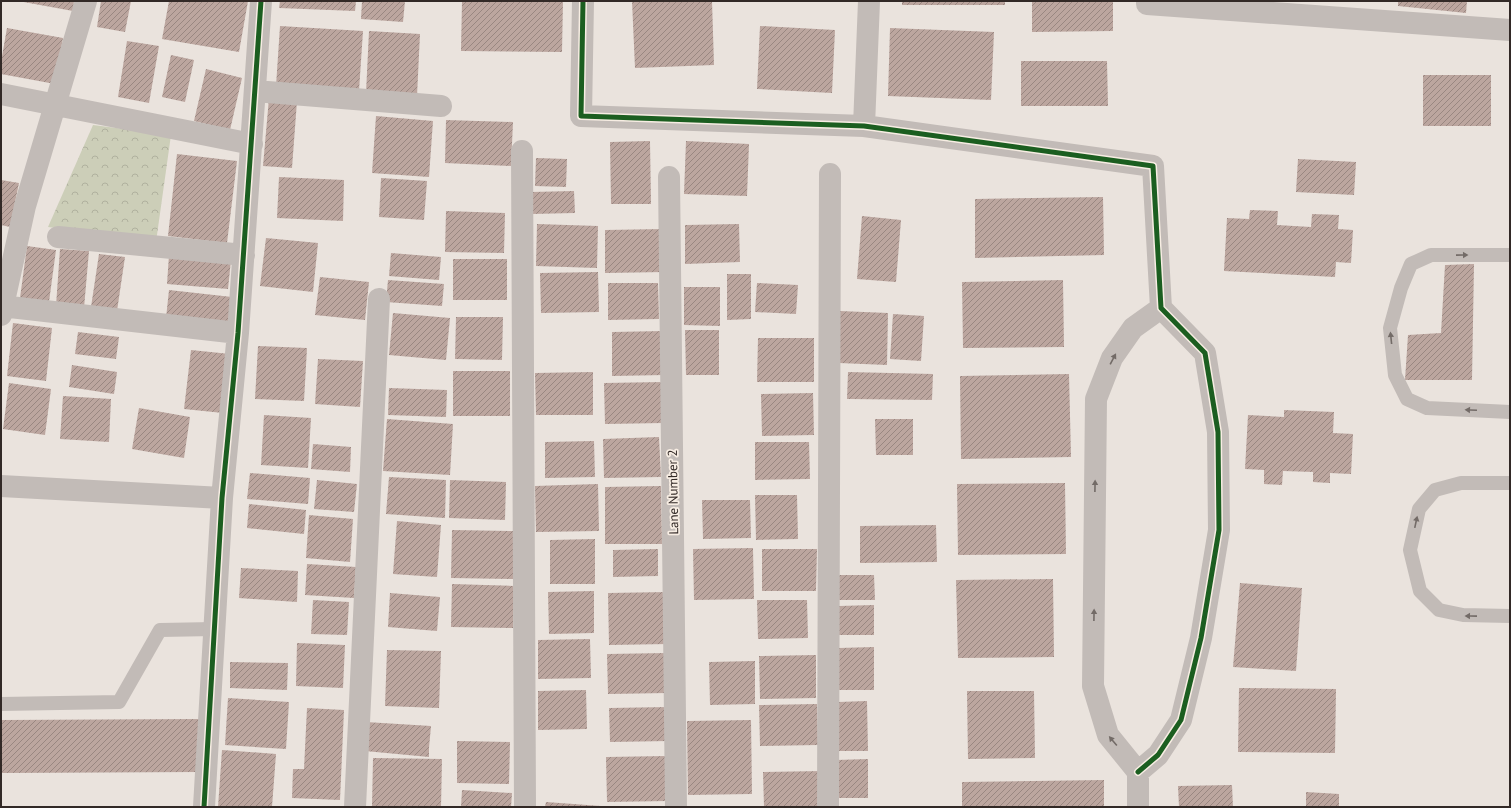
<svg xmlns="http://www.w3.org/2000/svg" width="1511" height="808" font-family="'PT Sans',sans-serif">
	<defs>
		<pattern id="forest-crowns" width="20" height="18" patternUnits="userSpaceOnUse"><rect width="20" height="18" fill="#ccceb8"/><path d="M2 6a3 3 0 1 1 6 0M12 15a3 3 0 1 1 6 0" fill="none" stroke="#b0b19e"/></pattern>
		<pattern id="building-hatch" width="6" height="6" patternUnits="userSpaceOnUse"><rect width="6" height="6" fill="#bca69f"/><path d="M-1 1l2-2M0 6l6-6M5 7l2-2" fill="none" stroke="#998781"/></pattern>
	</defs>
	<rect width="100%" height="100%" fill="#eae3dd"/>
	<path fill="url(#forest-crowns)" d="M 93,125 L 171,135 L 156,242 L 48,227 Z"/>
	<path fill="url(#building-hatch)" d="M 18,1 L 74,1 L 73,11 Z
		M 101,1 L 131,1 L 125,32 L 97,27 Z
		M 169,1 L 248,1 L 239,52 L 162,39 Z
		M 280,1 L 356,1 L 355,11 L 279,8 Z
		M 362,1 L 405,1 L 403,22 L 361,19 Z
		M 462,1 L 563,1 L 562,52 L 461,51 Z
		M 632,1 L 712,1 L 714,65 L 635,68 Z
		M 902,1 L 1005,1 L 1005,5 L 902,5 Z
		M 1032,1 L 1113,1 L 1113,31 L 1032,32 Z
		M 1398,1 L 1467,1 L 1466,13 L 1398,6 Z
		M 280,26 L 363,31 L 359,91 L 276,86 Z
		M 760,26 L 835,30 L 832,93 L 757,89 Z
		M 7,28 L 63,38 L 55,84 L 1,74 L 1,62 Z
		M 890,28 L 994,32 L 991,100 L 888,96 Z
		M 369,31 L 420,34 L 417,96 L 366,93 Z
		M 127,41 L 159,46 L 149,103 L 118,97 Z
		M 171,55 L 194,60 L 185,102 L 162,97 Z
		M 1021,61 L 1107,61 L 1108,106 L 1021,106 Z
		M 206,69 L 242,78 L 230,130 L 194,121 Z
		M 1423,75 L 1491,75 L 1491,126 L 1423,126 Z
		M 269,98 L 297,101 L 292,168 L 263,166 Z
		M 376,116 L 433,121 L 429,177 L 372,173 Z
		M 446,120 L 513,122 L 511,166 L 445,163 Z
		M 650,141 L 651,204 L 611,204 L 610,142 Z
		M 686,141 L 749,144 L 747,196 L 684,194 Z
		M 177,154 L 237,161 L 227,243 L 168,236 Z
		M 536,158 L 567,159 L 566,187 L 535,186 Z
		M 1298,159 L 1356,162 L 1354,195 L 1296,192 Z
		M 279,177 L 344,180 L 343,221 L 277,218 Z
		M 381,178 L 427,181 L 424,220 L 379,217 Z
		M 1,180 L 19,183 L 10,227 L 1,225 Z
		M 574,191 L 575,213 L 531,214 L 531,192 Z
		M 1103,197 L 1104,255 L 975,258 L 975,199 Z
		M 1250,210 L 1278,211 L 1277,225 L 1311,227 L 1312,214 L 1339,215 L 1338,229 L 1353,230 L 1351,263 L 1336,262 L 1335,277 L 1224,271 L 1227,218 L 1249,219 Z
		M 446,211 L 505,213 L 504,253 L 445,252 Z
		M 862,216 L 901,220 L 896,282 L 857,279 Z
		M 537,224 L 598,226 L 597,268 L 536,266 Z
		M 739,224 L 740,262 L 685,264 L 685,225 Z
		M 664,229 L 665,272 L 605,273 L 605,230 Z
		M 266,238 L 318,243 L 313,292 L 260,286 Z
		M 27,246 L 56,250 L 49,302 L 20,298 Z
		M 60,249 L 89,251 L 84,308 L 56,306 Z
		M 391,253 L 441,257 L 439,280 L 389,276 Z
		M 99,254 L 125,257 L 117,311 L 91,307 Z
		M 169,255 L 231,260 L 228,289 L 167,284 Z
		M 453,259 L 507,259 L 507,300 L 453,300 Z
		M 1474,264 L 1472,380 L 1405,380 L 1408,335 L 1441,333 L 1445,265 Z
		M 598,272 L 599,312 L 541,313 L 540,273 Z
		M 727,274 L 751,274 L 751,319 L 727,320 Z
		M 320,277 L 369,282 L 365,320 L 315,315 Z
		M 388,280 L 444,284 L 442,306 L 386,302 Z
		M 1063,280 L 1064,347 L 963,348 L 962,282 Z
		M 608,283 L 658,283 L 659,319 L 608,320 Z
		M 757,283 L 798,285 L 796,314 L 755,312 Z
		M 684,287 L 720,287 L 720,326 L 684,325 Z
		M 169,290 L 232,297 L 229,325 L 166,318 Z
		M 840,311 L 888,313 L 887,365 L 839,363 Z
		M 393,313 L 450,318 L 446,360 L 389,355 Z
		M 893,314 L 924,316 L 921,361 L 890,359 Z
		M 456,317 L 503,317 L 502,360 L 455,359 Z
		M 13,323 L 52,328 L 46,381 L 7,376 Z
		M 685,330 L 719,330 L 719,375 L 686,375 Z
		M 664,331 L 665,375 L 612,376 L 612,332 Z
		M 78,332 L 119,337 L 116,359 L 75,354 Z
		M 758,338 L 814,338 L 814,382 L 757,382 Z
		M 258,346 L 307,348 L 304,401 L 255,399 Z
		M 191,350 L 230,354 L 223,413 L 184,409 Z
		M 318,359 L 363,361 L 360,407 L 315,404 Z
		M 72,365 L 117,372 L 114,394 L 69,387 Z
		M 453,371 L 510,371 L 510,416 L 453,416 Z
		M 593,372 L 593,415 L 536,415 L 535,373 Z
		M 848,372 L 933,374 L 932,400 L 847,399 Z
		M 1069,374 L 1071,457 L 961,459 L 960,376 Z
		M 663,382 L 664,423 L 605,424 L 604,383 Z
		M 9,383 L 51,389 L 45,435 L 3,429 Z
		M 389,388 L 447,390 L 446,417 L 388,415 Z
		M 813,393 L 814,435 L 762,436 L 761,394 Z
		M 63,396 L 111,399 L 109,442 L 60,439 Z
		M 139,408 L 190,417 L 184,458 L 132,449 Z
		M 1284,410 L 1334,412 L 1333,433 L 1353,434 L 1351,474 L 1330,473 L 1330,483 L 1313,482 L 1313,472 L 1283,471 L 1282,485 L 1264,484 L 1264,470 L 1245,469 L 1248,415 L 1284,417 Z
		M 264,415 L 311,418 L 308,468 L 261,465 Z
		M 387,419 L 453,424 L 450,475 L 383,471 Z
		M 875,419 L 913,419 L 913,455 L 876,455 Z
		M 659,437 L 661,477 L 604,478 L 603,439 Z
		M 594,441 L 595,477 L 545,478 L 545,442 Z
		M 755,442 L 809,442 L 810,479 L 755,480 Z
		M 313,444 L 351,447 L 350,472 L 311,469 Z
		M 250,473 L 310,478 L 308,504 L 247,499 Z
		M 389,477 L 446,480 L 445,518 L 386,514 Z
		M 317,480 L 357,484 L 354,512 L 314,509 Z
		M 450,480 L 506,482 L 505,520 L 449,518 Z
		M 1065,483 L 1066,554 L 958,555 L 957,484 Z
		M 598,484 L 599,531 L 536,532 L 535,486 Z
		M 661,486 L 662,544 L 605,544 L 605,487 Z
		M 755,495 L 797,495 L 798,539 L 756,540 Z
		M 702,500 L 750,500 L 751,538 L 703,539 Z
		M 249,504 L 306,510 L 304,534 L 247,528 Z
		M 309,515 L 353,519 L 350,562 L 306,558 Z
		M 397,521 L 441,525 L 437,577 L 393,574 Z
		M 936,525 L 937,562 L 860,563 L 860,526 Z
		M 452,530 L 514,531 L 513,579 L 451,578 Z
		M 595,539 L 595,584 L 550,584 L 550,540 Z
		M 753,548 L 754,599 L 694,600 L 693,549 Z
		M 658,549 L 658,576 L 613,577 L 613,550 Z
		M 762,549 L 817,549 L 816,591 L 762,591 Z
		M 307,564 L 356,567 L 354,598 L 305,595 Z
		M 241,568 L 298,571 L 297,602 L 239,598 Z
		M 834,575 L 874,575 L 875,600 L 834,600 Z
		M 1053,579 L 1054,657 L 958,658 L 956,580 Z
		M 1240,583 L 1302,588 L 1296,671 L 1233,667 Z
		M 452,584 L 514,586 L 513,628 L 451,627 Z
		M 594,591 L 594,633 L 549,634 L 548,592 Z
		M 668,592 L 669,644 L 609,645 L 608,593 Z
		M 390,593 L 440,597 L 437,631 L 388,627 Z
		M 313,600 L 349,602 L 347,635 L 311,634 Z
		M 757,600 L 807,600 L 808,638 L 758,639 Z
		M 874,605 L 874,635 L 839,635 L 839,606 Z
		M 590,639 L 591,678 L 538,679 L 538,640 Z
		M 297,643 L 345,645 L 343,688 L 296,686 Z
		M 874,647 L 874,690 L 839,690 L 839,648 Z
		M 387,650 L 441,651 L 439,708 L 385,706 Z
		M 667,653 L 668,693 L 608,694 L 607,654 Z
		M 816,655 L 816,698 L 760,699 L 759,656 Z
		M 755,661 L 755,704 L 710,705 L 709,662 Z
		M 230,662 L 288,663 L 287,690 L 230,688 Z
		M 1239,688 L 1336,689 L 1335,753 L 1238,752 Z
		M 586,690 L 587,729 L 538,730 L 538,691 Z
		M 967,691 L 1034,691 L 1035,758 L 968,759 Z
		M 228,698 L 289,702 L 286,749 L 225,745 Z
		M 867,701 L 868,751 L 838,751 L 838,702 Z
		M 817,704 L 818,745 L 760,746 L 759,705 Z
		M 669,707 L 669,741 L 610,742 L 609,708 Z
		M 307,708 L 344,710 L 340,800 L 292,798 L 293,769 L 304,769 Z
		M 201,719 L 201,772 L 1,773 L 1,720 Z
		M 751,720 L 752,794 L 688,795 L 687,721 Z
		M 366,722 L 431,726 L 429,748 L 429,757 L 365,751 Z
		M 457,741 L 510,742 L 509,784 L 457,783 Z
		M 222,750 L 276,754 L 272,807 L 218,807 Z
		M 667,756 L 668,801 L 607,802 L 606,757 Z
		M 373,758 L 442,759 L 441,807 L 372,807 Z
		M 868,759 L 868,798 L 837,798 L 836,760 Z
		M 823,771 L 823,807 L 764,807 L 763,772 Z
		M 1104,780 L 1104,807 L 962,807 L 962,782 Z
		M 1232,785 L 1233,807 L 1179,807 L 1178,786 Z
		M 462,790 L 512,793 L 511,807 L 461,807 Z
		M 1306,792 L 1339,794 L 1339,807 L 1306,807 Z
		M 546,802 L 601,806 L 601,807 L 545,807 Z"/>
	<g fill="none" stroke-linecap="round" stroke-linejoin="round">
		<path stroke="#c2bbb7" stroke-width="14" d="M 1510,255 L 1431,255 L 1411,264 L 1401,288 L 1390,328 L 1395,375 L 1407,399 L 1427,408 L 1510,412
			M 1510,483 L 1461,483 L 1435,490 L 1419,509 L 1410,550 L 1420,591 L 1439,610 L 1463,615 L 1510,616
			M 1,704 L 119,702 L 160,630 L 214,629"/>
		<path stroke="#c2bbb7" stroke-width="22" d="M 583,1 L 581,116 L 864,126 L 1153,166 L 1161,308 L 1205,353 L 1218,432 L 1219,530 L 1201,638 L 1181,720 L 1158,755 L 1138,772
			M 1147,1 L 1147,4 L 1510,30
			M 255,91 L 441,106
			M 1,94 L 252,144
			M 864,126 L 869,1
			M 522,151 L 525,807
			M 669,177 L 676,807
			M 58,237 L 244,255
			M 1,306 L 238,333
			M 1,315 L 25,206 L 86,1
			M 1,486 L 222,498
			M 204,807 L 222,498 L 238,333 L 261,1
			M 355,807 L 379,299
			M 828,807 L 830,174
			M 1138,807 L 1138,772 L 1108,735 L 1093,686 L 1096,399 L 1112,358 L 1133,328 L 1161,308"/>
		<defs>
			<path id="cycleway" d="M 583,1 L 581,116 L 864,126 L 1153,166 L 1161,308 L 1205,353 L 1218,432 L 1219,530 L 1201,638 L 1181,720 L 1158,755 L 1138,772
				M 204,807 L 222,498 L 238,333 L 261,1"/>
		</defs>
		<use href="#cycleway" stroke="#f7ede3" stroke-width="8"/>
		<use href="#cycleway" stroke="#1b5e20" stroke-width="5"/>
	</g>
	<defs><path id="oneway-solid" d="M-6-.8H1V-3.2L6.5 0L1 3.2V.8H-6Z"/></defs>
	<g fill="#736b67">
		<use href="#oneway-solid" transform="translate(1462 255) rotate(-1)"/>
		<use href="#oneway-solid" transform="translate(1391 338) rotate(-96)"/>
		<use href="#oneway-solid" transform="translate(1113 359) rotate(-62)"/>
		<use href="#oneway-solid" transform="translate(1471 410) rotate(-177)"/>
		<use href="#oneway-solid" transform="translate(1095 486) rotate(-89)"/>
		<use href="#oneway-solid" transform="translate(1416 522) rotate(-78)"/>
		<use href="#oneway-solid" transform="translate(1094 615) rotate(-89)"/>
		<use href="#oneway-solid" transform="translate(1471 616) rotate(-179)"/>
		<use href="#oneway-solid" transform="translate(1113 741) rotate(-130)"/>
	</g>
	<g text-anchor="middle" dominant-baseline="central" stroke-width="3.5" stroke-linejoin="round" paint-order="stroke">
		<g font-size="13" fill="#322926" stroke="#f7ede3">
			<text transform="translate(673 492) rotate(-91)">Lane Number 2</text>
		</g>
	</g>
	<rect width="1511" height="808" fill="none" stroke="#322926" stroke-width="4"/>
</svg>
